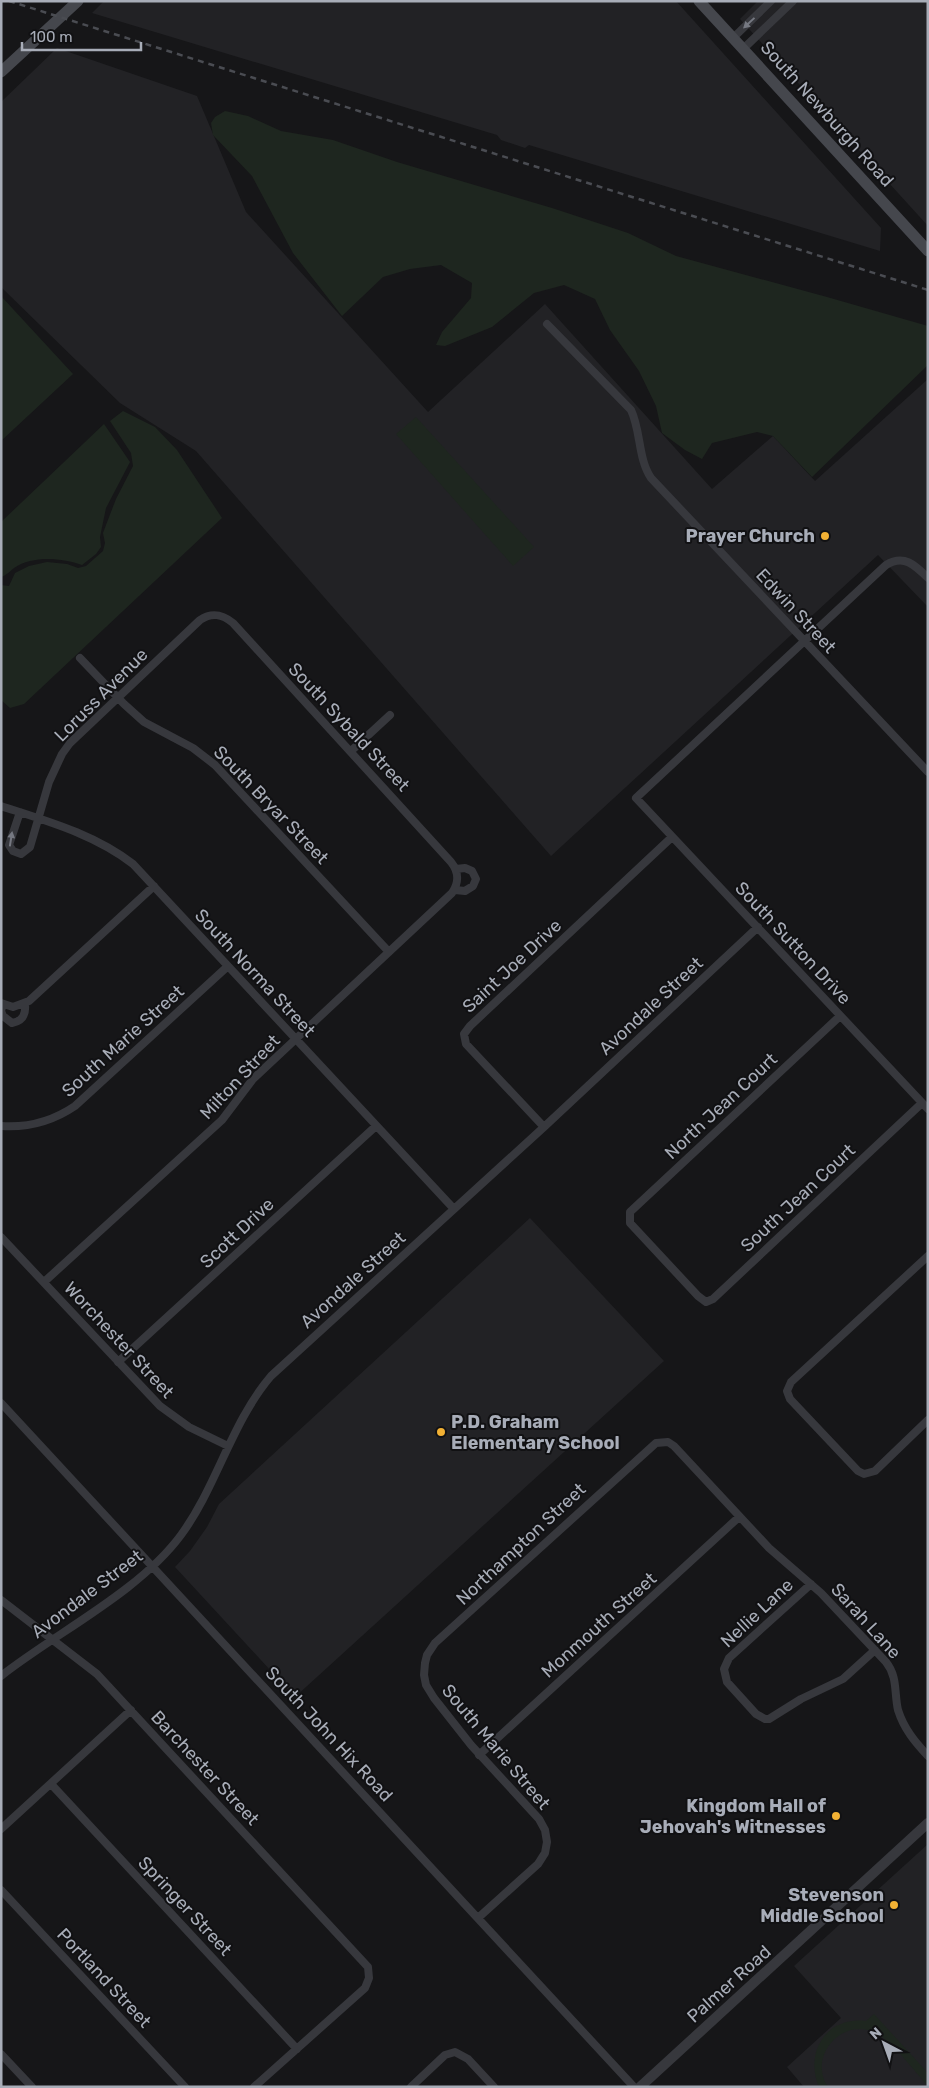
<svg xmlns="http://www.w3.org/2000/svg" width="929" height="2088" font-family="Rubik,sans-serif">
	<rect width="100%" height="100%" fill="#161618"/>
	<path fill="#222225" d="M 104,1 L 676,1 L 881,228 L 880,251 L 529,145 L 525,148 L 501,140 L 497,135 L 92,13 Z
		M 758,1 L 928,1 L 928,226 L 740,19 Z
		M 57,48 L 197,96 L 246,212 L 428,412 L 545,304 L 712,489 L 773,436 L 815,481 L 928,379 L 928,607 L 878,555 L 551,856 L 196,451 L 120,403 L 1,287 L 1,102 Z
		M 530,1218 L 664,1361 L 295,1697 L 175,1567 L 190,1551 L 207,1527 L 219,1504 Z
		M 928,1844 L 928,2087 L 804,2087 L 787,2067 L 841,2018 L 794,1966 Z"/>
	<path fill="#1e261f" d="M 225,111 L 248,116 L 281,131 L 333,140 L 397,162 L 552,208 L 628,233 L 676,256 L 827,297 L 928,326 L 928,365 L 812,477 L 773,436 L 757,432 L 712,443 L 702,459 L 685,450 L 662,433 L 656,406 L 639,371 L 610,330 L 595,299 L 564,285 L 534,293 L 492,327 L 445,346 L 436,345 L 442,332 L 471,298 L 472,283 L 441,265 L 410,269 L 383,277 L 342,316 L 293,253 L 252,176 L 213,135 L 211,123 L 215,117 Z
		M 1,296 L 73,374 L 1,441 Z
		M 123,411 L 155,427 L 177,450 L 222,518 L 24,704 L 10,708 L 1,700 L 1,585 L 9,586 L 15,573 L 29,566 L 47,562 L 67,564 L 78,568 L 86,566 L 103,551 L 105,543 L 103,533 L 106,525 L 116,499 L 133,466 L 131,453 L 110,421 Z
		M 416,417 L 534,547 L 513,566 L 396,434 Z
		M 104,424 L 130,462 L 106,508 L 100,537 L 101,547 L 96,554 L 82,565 C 62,558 33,555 14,568 C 10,571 7,575 1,577 L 1,522 Z
		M 874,2014 L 928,2073 L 928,2086 C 915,2072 892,2041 876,2033 C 843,2016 807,2056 828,2087 L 819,2087 C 804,2052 827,2016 866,2021 Z"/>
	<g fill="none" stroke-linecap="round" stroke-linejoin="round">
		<path stroke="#37383d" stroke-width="8" d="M 733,38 L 771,1
			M 743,49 L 793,1
			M 547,324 L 631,410 C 641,431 638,459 651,478 L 928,772
			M 928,578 C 915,565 904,554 886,565 L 636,798 L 928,1109
			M 80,658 L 124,704 L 144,722 L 193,748 L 215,765 L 389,952
			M 351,751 L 390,715
			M 1,806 C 47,821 94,834 133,864 L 454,1209
			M 20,812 L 9,845 L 13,851 L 21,854 L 30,847 L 49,782 L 62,754 L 70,743 L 200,620 C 212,612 222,614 233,623 L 451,862 C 459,872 459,883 452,893 L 253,1079 L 222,1120 L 44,1282
			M 455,890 L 465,891 L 473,886 L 476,879 L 472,871 L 465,868 L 456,869
			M 1,1003 L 13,1007 L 29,1001 L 154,886
			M 3,1004 L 1,1011 L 3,1016 L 12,1023 C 23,1021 26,1014 25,1004
			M 840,1016 L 630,1212 L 630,1223 L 698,1296 L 706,1302 L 713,1299 L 922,1103
			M 1,1126 C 29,1128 53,1121 75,1106 L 228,966
			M 544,1127 L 466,1044 L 464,1034 L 470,1026 L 672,837
			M 1,1237 L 160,1406 L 189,1427 L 228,1446
			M 928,1256 L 791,1382 L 787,1391 L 790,1399 L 858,1471 L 864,1474 L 875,1471 L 928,1420
			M 118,1362 L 376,1126
			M 1,1403 L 634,2087
			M 811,1584 L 729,1658 L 724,1669 L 727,1682 L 756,1714 L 765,1719 L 769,1719 L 801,1699 L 843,1679 L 875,1650
			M 1,1600 L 97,1674 L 368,1967 L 369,1978 L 365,1988 L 254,2087
			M 1,1676 C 57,1632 139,1592 181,1535 C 217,1486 231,1423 271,1376 L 544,1127 L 758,927
			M 479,1755 L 739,1517
			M 51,1784 L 297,2049
			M 1,1829 L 131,1710
			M 1,1890 L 185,2087
			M 478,1918 L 538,1864 L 545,1853 L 547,1842 L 545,1830 L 539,1819 L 471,1745 L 434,1698 L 426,1685 L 424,1675 L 425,1663 L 427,1655 L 435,1643 L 656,1443 L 668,1442 L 674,1446 L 769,1548 L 821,1593 L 886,1662 C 898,1677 894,1693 898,1710 C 904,1729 915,1742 928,1756
			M 1,2054 L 32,2087
			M 411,2087 L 445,2055 L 455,2052 L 468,2059 L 494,2087"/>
		<path stroke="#37383d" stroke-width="10" d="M 640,2087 L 928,1823"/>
		<path stroke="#45474d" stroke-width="11" d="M 699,1 L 928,251
			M 1,72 L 78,1"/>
		<path stroke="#4a4c52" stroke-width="2.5" stroke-dasharray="6 5" stroke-linecap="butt" d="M 9,1 L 928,290"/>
	</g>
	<defs><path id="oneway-solid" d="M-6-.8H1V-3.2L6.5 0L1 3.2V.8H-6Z" transform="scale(1.25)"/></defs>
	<g fill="#757881">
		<use href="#oneway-solid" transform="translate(749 23) rotate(137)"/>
		<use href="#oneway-solid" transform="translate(11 839) rotate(-81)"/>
	</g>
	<g fill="#f2b134" stroke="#111113" stroke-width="2">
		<circle cx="825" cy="536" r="5"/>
		<circle cx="441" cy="1432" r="5"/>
		<circle cx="836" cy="1816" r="5"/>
		<circle cx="894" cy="1905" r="5"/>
	</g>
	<g text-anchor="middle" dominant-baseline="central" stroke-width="4" stroke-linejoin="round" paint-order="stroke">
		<g font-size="18" fill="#a8adb8" stroke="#111113">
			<text transform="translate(827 114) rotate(48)">South Newburgh Road</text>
			<text transform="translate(796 611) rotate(47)">Edwin Street</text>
			<text transform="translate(101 695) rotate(-45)">Loruss Avenue</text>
			<text transform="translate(349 727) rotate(47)">South Sybald Street</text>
			<text transform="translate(271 805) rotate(46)">South Bryar Street</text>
			<text transform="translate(793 943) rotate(47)">South Sutton Drive</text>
			<text transform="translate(512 966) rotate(-43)">Saint Joe Drive</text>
			<text transform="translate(255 973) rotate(47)">South Norma Street</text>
			<text transform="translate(651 1006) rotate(-43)">Avondale Street</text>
			<text transform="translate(123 1041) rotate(-42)">South Marie Street</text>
			<text transform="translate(240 1077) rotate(-47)">Milton Street</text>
			<text transform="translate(721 1106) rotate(-43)">North Jean Court</text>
			<text transform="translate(798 1198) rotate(-43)">South Jean Court</text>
			<text transform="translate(237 1233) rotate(-43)">Scott Drive</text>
			<text transform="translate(353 1280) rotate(-42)">Avondale Street</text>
			<text transform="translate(119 1340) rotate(47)">Worchester Street</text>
			<text transform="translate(521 1544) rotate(-43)">Northampton Street</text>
			<text transform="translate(87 1594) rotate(-37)">Avondale Street</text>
			<text transform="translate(757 1613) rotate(-43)">Nellie Lane</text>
			<text transform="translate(866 1621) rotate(48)">Sarah Lane</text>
			<text transform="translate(599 1625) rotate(-42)">Monmouth Street</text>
			<text transform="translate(329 1734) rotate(47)">South John Hix Road</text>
			<text transform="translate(496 1747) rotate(50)">South Marie Street</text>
			<text transform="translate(205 1768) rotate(47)">Barchester Street</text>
			<text transform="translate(185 1906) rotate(47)">Springer Street</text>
			<text transform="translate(104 1978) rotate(47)">Portland Street</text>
			<text transform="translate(729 1984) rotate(-42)">Palmer Road</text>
		</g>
		<g font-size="18" font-weight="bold" fill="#a8adb8" stroke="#111113" text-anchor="end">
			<text x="815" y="536">Prayer Church</text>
			<text x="451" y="1422" text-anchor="start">P.D. Graham<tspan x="451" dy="21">Elementary School</tspan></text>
			<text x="826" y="1806">Kingdom Hall of<tspan x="826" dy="21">Jehovah's Witnesses</tspan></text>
			<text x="884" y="1895">Stevenson<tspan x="884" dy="21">Middle School</tspan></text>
		</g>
	</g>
	<rect width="929" height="2088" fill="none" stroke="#a8adb8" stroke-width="5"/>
	<g transform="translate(884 2043) rotate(319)" stroke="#111113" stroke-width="4" paint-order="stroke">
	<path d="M0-4L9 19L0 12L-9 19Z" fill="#a8adb8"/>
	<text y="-8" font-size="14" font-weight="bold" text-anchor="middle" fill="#a8adb8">N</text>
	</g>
	<path d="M22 42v8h119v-8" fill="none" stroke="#a8adb8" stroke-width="2.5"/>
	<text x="30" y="42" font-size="15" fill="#a8adb8" stroke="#111113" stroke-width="4" paint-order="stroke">100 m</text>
</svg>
